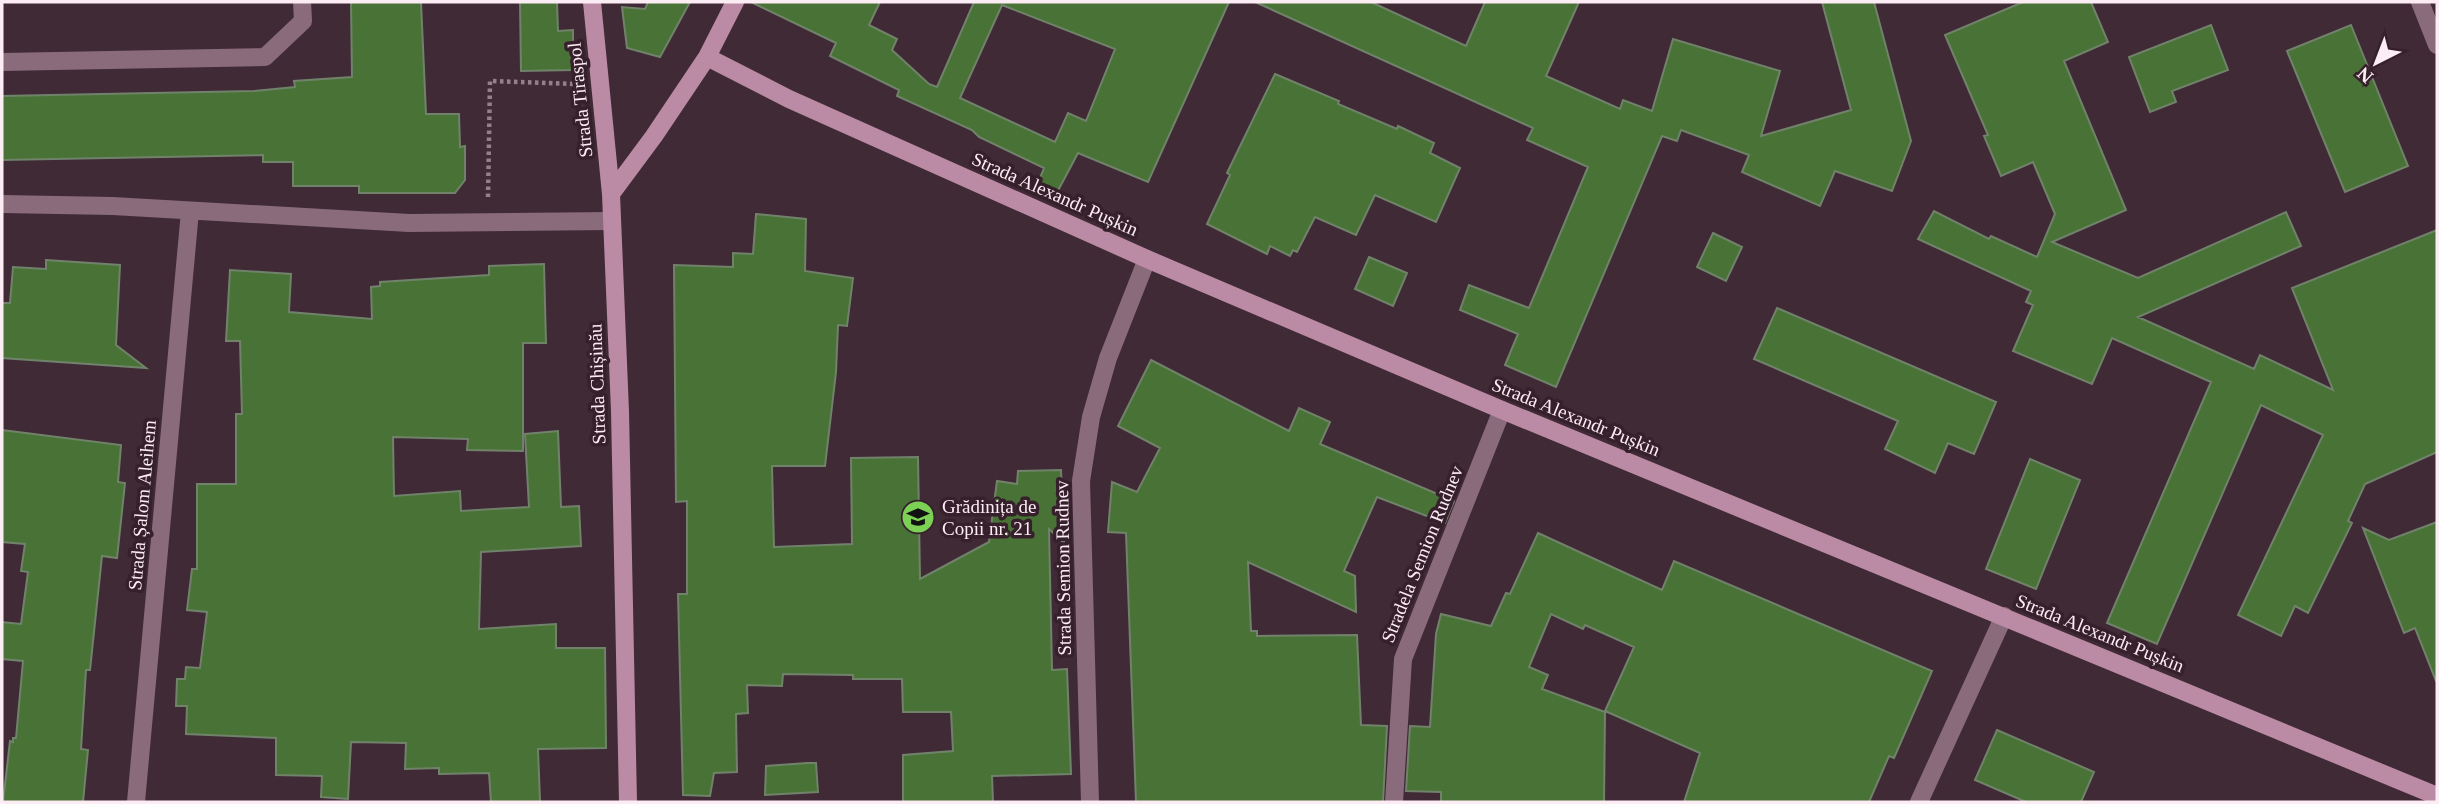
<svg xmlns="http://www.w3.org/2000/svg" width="2439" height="804" font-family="Georgia,serif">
	<rect width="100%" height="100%" fill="#402a36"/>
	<path fill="#497336" stroke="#71826b" stroke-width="2" fill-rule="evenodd" d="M 351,2 L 421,2 L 426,114 L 459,114 L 460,147 L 465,146 L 465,180 L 455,193 L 359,193 L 359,186 L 293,186 L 293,162 L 263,162 L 263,155 L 2,160 L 2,96 L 254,91 L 295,87 L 294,81 L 352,77 Z
		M 520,2 L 557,2 L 558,31 L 573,30 L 573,70 L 521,71 Z
		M 648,2 L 690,2 L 660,57 L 627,48 L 622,7 L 645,9 Z
		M 751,2 L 880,2 L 869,25 L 897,39 L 892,50 L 929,84 L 937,87 L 974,2 L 1229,2 L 1148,182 L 1078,153 L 1052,202 L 1034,193 L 1044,168 L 979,137 L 972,130 L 897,96 L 899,90 L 830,56 L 836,43 ZM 1002,5 L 1115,49 L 1086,121 L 1068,113 L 1055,142 L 960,98 Z
		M 1255,2 L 1371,2 L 1466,46 L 1485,2 L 1579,2 L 1546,76 L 1620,109 L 1623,100 L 1652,111 L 1673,39 L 1780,71 L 1761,136 L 1851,110 L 1822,2 L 1874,2 L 1911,141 L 1892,191 L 1835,171 L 1820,206 L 1742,172 L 1749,155 L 1681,130 L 1677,141 L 1662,136 L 1556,387 L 1505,365 L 1518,334 L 1460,310 L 1469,285 L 1529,308 L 1588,167 L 1527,140 L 1533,128 Z
		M 2023,2 L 2091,2 L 2108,42 L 2064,61 L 2126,210 L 2052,242 L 2138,278 L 2286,212 L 2301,246 L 2138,317 L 2254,369 L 2260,355 L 2333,390 L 2292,288 L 2437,230 L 2437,452 L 2365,484 L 2348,521 L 2352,523 L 2308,613 L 2295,606 L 2281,636 L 2238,615 L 2323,435 L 2261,405 L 2157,644 L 2107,623 L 2211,382 L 2112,338 L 2092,384 L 2013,351 L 2033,305 L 2026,302 L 2031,291 L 1918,239 L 1934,211 L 1989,239 L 1991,236 L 2037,257 L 2055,214 L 2033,162 L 2001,176 L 1984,136 L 1988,135 L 1945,35 Z
		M 2211,25 L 2228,70 L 2172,91 L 2176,102 L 2150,112 L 2129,57 Z
		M 2351,25 L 2408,166 L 2345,192 L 2287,51 Z
		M 1275,74 L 1339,101 L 1338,104 L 1397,129 L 1398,126 L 1434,143 L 1430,153 L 1460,168 L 1436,222 L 1375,195 L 1356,235 L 1315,217 L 1297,252 L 1293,250 L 1290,256 L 1270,246 L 1267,254 L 1207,224 L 1230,175 L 1227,173 Z
		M 756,214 L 806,219 L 805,271 L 853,278 L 847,326 L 838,325 L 836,372 L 825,466 L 772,466 L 774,547 L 852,544 L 851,458 L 918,457 L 920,579 L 989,542 L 997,481 L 1017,484 L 1018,471 L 1061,470 L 1064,543 L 1049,529 L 1052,670 L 1067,669 L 1071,774 L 992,776 L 993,802 L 903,802 L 903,755 L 953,751 L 951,712 L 903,712 L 902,679 L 853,679 L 853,675 L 783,674 L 782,686 L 747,685 L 748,713 L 736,714 L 737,772 L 714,773 L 710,796 L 683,795 L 678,594 L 687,594 L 687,501 L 676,502 L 674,265 L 733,267 L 733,253 L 753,254 Z
		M 1713,233 L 1742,247 L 1726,281 L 1697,267 Z
		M 1369,257 L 1407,273 L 1393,306 L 1355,289 Z
		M 46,260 L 120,265 L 116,345 L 146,368 L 2,358 L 2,303 L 10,303 L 13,267 L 46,269 Z
		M 544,264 L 546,343 L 523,343 L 523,451 L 467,450 L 468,439 L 393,437 L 394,496 L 460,491 L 461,511 L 529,507 L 525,434 L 558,431 L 561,507 L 579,506 L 581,546 L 481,552 L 479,629 L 556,624 L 556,648 L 605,648 L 606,748 L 538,749 L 540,802 L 491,802 L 489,773 L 439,774 L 439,768 L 405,769 L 406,743 L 351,742 L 348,799 L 321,797 L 322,776 L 276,775 L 276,738 L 186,734 L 187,706 L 176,706 L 177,679 L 185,679 L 186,667 L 200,668 L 207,612 L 187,610 L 192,569 L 197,569 L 197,484 L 236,484 L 236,414 L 242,414 L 240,341 L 226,341 L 230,270 L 291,274 L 289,312 L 372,319 L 371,287 L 380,286 L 380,282 L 489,275 L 489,266 Z
		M 1777,308 L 1996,402 L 1974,454 L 1948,443 L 1935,473 L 1885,449 L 1898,421 L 1754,359 Z
		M 1151,360 L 1289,431 L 1299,408 L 1330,422 L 1320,444 L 1454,501 L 1445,523 L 1377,497 L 1344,571 L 1355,576 L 1356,612 L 1248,562 L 1251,631 L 1257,631 L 1257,636 L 1357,635 L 1361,725 L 1387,726 L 1383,802 L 1136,802 L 1126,533 L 1108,532 L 1112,482 L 1137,492 L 1160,448 L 1118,426 Z
		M 2,430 L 121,445 L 118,482 L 125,483 L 117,558 L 102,556 L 90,670 L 86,670 L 81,749 L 88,750 L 83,802 L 3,802 L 10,741 L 13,742 L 13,738 L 16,738 L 23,661 L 2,659 L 2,622 L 21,624 L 28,572 L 21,571 L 25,544 L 2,542 Z
		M 2030,459 L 2080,480 L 2036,589 L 1986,569 Z
		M 2437,522 L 2437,681 L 2436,681 L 2415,628 L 2404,633 L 2363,528 L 2389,540 Z
		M 1538,533 L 1662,590 L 1674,561 L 1932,671 L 1894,758 L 1889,756 L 1869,802 L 1684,802 L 1700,753 L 1605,711 L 1634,647 L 1585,625 L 1583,629 L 1551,614 L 1529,667 L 1548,675 L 1542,689 L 1605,712 L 1604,802 L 1441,802 L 1441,792 L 1406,791 L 1410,726 L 1430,727 L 1436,634 L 1441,614 L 1491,626 L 1506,593 L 1510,594 Z
		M 1997,730 L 2094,772 L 2081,802 L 2026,802 L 1975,780 Z
		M 807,763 L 816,763 L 818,792 L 765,795 L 766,766 Z"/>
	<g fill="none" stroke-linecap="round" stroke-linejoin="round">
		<path stroke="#94808b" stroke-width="4.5" stroke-dasharray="3.5 3.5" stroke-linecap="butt" d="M 488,197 L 490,81 L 575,84"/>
		<path stroke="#8a6b7b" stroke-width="18" d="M 2420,2 L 2437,45
			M 2,62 L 265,57 L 303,21 L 302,2
			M 2,204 L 113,206 L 409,223 L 612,221
			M 136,802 L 190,211
			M 1090,802 L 1081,481 L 1091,417 L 1108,358 L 1147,259
			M 1394,802 L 1403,659 L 1502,410
			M 1919,802 L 2004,616"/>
		<path stroke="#bb8ba5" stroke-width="18" d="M 592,2 L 611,194 L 620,411 L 628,802
			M 707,57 L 789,99 L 1147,259 L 1502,410 L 2437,796
			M 611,194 L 654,136 L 707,57 L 735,2"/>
	</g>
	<defs>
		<symbol id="school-disc" viewBox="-11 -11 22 22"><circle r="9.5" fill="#7cd154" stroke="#36202c"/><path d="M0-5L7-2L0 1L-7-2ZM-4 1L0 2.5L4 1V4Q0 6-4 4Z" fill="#111"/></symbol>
	</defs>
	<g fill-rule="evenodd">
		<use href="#school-disc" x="899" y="498" width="38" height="38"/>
	</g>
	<g text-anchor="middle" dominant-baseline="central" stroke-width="7" stroke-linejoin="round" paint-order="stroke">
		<g font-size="19" fill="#fcecf4" stroke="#36202c">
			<text transform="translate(580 100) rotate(-96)">Strada Tiraspol</text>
			<text transform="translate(1055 194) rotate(24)">Strada Alexandr Pușkin</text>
			<text transform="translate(597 384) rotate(-92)">Strada Chișinău</text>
			<text transform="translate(1576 417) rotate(22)">Strada Alexandr Pușkin</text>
			<text transform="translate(142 505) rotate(-85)">Strada Șalom Aleihem</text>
			<text transform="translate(1422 554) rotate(-68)">Stradela Semion Rudnev</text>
			<text transform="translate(1063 568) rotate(-91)">Strada Semion Rudnev</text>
			<text transform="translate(2100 633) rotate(22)">Strada Alexandr Pușkin</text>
		</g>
		<g font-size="19" fill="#fcecf4" stroke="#36202c" text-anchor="start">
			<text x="942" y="506">Grădinița de<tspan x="942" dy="22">Copii nr. 21</tspan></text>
		</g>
	</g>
	<rect width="2439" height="804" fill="none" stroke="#fcecf4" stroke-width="7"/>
	<g transform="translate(2376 63) rotate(222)" stroke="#36202c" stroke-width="5" paint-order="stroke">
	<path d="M0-5L12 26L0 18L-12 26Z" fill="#fcecf4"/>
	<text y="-10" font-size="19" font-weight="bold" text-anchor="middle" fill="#fcecf4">N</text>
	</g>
</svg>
